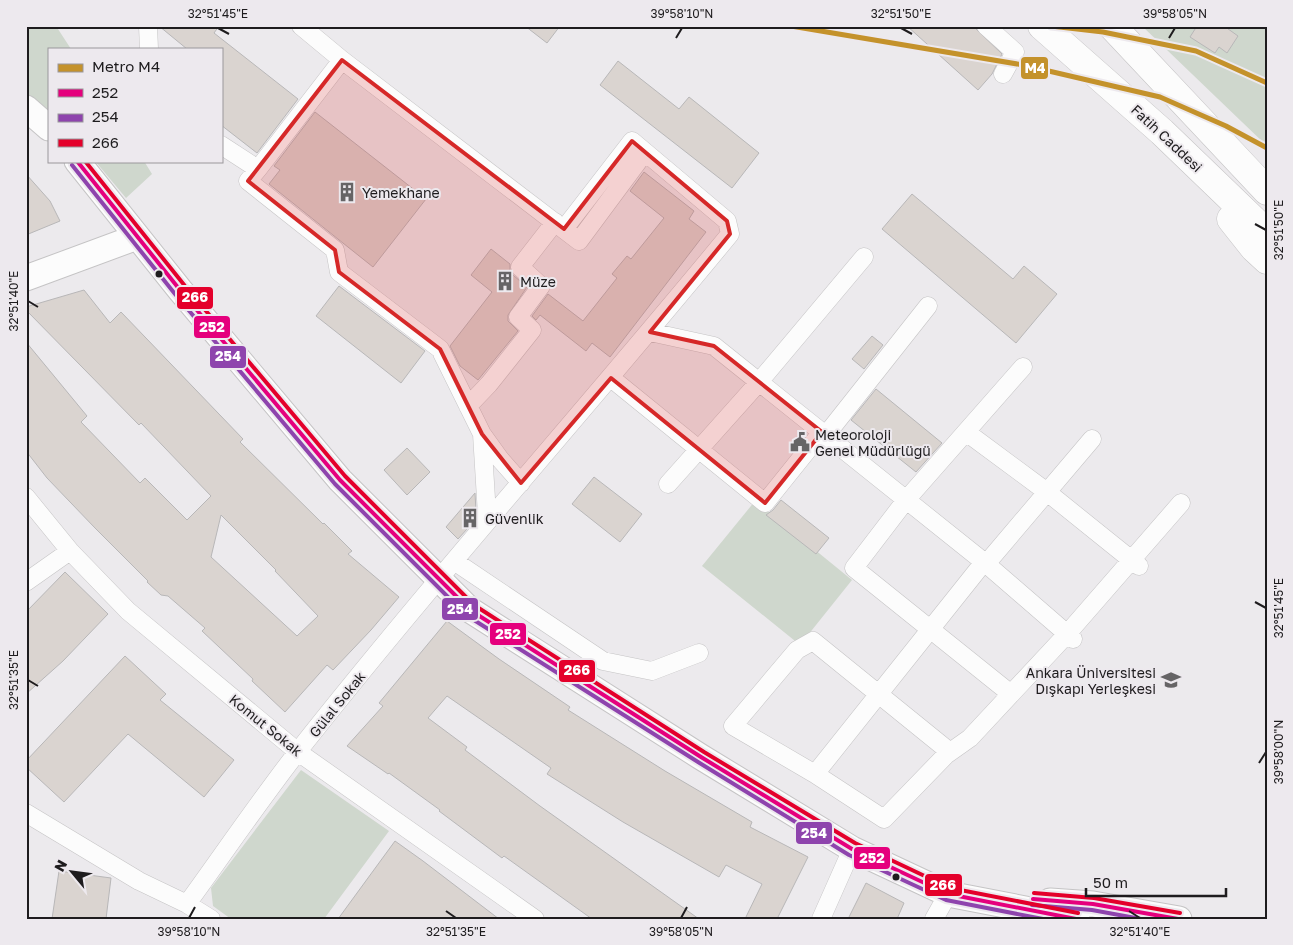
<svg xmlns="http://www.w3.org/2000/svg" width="1293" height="945" font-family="'Golos Text',sans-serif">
	<rect width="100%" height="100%" fill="#eceaed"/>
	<path fill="#cfd7cd" d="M 26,26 L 56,26 L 71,49 L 49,49 L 49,114 L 26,92 Z
		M 1142,26 L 1267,26 L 1267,146 Z
		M 95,161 L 144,161 L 152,174 L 126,198 Z
		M 755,501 L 852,580 L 800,645 L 702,566 Z
		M 301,770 L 389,831 L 324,919 L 231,919 L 213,906 L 211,888 Z"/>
	<path fill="#dad4d0" stroke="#b8b7b8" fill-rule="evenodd" d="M 159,26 L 219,26 L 214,33 L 298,99 L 257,153 L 221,125 L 221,49 L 187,49 Z
		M 525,26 L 560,26 L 547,43 Z
		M 907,26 L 973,26 L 1002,54 L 992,74 L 978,90 Z
		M 1197,26 L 1224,26 L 1238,36 L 1227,53 L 1219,47 L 1215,53 L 1190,37 Z
		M 618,61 L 679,109 L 689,97 L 759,153 L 732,188 L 600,85 Z
		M 315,112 L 426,199 L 373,267 L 269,184 L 280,170 L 274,166 Z
		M 644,172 L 694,211 L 689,219 L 706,232 L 610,357 L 592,343 L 586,351 L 540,315 L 536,320 L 532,316 L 548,294 L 583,321 L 617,278 L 612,274 L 627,256 L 631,259 L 664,218 L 630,191 Z
		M 26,174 L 50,201 L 60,221 L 26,235 Z
		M 912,194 L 1013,279 L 1024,266 L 1057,294 L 1016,343 L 882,229 Z
		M 491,249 L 510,264 L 510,270 L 513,275 L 527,287 L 508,315 L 508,321 L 518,331 L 478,380 L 460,366 L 450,346 L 492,292 L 471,275 Z
		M 339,286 L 425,351 L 401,383 L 316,316 Z
		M 84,290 L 110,323 L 121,312 L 243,439 L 240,442 L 323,524 L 324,523 L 352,551 L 348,554 L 399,597 L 371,630 L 333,670 L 327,665 L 285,712 L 252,681 L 253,679 L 202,631 L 205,628 L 168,596 L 161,595 L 147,582 L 148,581 L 95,528 L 47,478 L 26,451 L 26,342 L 87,416 L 81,422 L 140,483 L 145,478 L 187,520 L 211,496 L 141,423 L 139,425 L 26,310 L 26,307 ZM 221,515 L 276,570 L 275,571 L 318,616 L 297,636 L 211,557 Z
		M 872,336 L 883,345 L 864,369 L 852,359 Z
		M 876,389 L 942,443 L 916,472 L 851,420 Z
		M 407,448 L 430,472 L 407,495 L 384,470 Z
		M 594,477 L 642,514 L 620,542 L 572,504 Z
		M 475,493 L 476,511 L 468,522 L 468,528 L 458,539 L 446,527 Z
		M 781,500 L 829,538 L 816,554 L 766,515 L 773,510 Z
		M 65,572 L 108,614 L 63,661 L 26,694 L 26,612 Z
		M 447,621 L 499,659 L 570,707 L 568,710 L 665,771 L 752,822 L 750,827 L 808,857 L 777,919 L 745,919 L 762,884 L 726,865 L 719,877 L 623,822 L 547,774 L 551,768 L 447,696 L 428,718 L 467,747 L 465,750 L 540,806 L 699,919 L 592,919 L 504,856 L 502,858 L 439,811 L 440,810 L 389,773 L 388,774 L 347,746 L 383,706 L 379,703 Z
		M 125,656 L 166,694 L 160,700 L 234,760 L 204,797 L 128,734 L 64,802 L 26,767 L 26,761 Z
		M 395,841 L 423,861 L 499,919 L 338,919 Z
		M 59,871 L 111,878 L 106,919 L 52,919 Z
		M 866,883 L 904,903 L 897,919 L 848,919 Z"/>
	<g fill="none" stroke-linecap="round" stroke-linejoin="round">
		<defs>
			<path id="street" d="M 148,26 L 149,49
				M 301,26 L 342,60 L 579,241 L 645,152
				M 986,26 L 1015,52 L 1003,74
				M 221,145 L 258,169 L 248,181 L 335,250 L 339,272 L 440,349 L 482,434 L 500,459 L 521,483
				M 258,169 L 342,60
				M 650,332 L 714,346 L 984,562 L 1073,639
				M 611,378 L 765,503 L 822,432
				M 468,406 L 489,384 L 532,330 L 518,317 L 541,286 L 520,267 L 555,222
				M 966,432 L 1047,492 L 1139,566
				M 826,435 L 928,306
				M 668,484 L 759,382 L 864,257
				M 26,497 L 70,551 L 128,611 L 298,752 L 535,919
				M 478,525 L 487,515 L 482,434
				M 454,561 L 603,661 L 652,671 L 699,653
				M 984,562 L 815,774 L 884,819 L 946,755 L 970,738 L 1067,634 L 1181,503
				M 986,564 L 1092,439
				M 26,582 L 70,551
				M 1011,694 L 854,568 L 906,500 L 1023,367
				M 815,774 L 733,726 L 797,650 L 813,641 L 950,752
				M 26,813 L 139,881 L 187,904 L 211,919
				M 187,904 C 224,853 260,800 299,750 C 438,574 588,407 730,234 L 727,221 L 632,141 L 564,229
				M 821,919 L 852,849
				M 934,919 L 948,894"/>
			<path id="secondary" d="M 26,108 L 49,128
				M 77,161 L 180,290 L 340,480 L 470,610 L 701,757 L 852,849 L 948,894 L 1077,919
				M 26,278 L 137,237
				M 1050,901 L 1093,904 L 1179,919"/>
			<path id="primary" d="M 1042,26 L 1162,132 L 1267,233
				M 1112,26 L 1267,191
				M 1231,219 L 1254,248 L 1267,260"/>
		</defs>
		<use href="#street" stroke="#c5c4c5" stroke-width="19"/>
		<use href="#secondary" stroke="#c5c4c5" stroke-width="27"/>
		<use href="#primary" stroke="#c5c4c5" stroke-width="29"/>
		<use href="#street" stroke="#fcfcfc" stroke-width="18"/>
		<use href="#secondary" stroke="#fcfcfc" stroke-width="25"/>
		<use href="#primary" stroke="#fcfcfc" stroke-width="28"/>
		<defs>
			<path id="bus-1" d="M 77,161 L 180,290 L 340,480 L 470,610 L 701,757 L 852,849 L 948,894 L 1076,919
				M 1033,899 L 1093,904 L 1178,919"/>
			<path id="bus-2" d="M 72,165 L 175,294 L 335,484 L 466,615 L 698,762 L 849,855 L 946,900 L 1043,919
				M 1032,905 L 1092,910 L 1141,919"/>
			<path id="bus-3" d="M 85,161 L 185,286 L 345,476 L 474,605 L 704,752 L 855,843 L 950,888 L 1078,913
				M 1034,893 L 1094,898 L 1180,913"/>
		</defs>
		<use href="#bus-1" stroke="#ede9ee" stroke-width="8"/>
		<use href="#bus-2" stroke="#ede9ee" stroke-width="8"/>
		<use href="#bus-3" stroke="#ede9ee" stroke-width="8"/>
		<use href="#bus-1" stroke="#e5007d" stroke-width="4"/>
		<use href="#bus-2" stroke="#8e44ad" stroke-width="4"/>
		<use href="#bus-3" stroke="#e4002b" stroke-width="4"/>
		<defs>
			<path id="metro-1" d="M 791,26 L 1023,65 L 1160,97 L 1226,126 L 1267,148
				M 1051,26 L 1103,32 L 1196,51 L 1267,83"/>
		</defs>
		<use href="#metro-1" stroke="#ede9ee" stroke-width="9"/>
		<use href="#metro-1" stroke="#c4922b" stroke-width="5"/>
	</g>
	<path fill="#d62828" fill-opacity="0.2" stroke="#d62828" stroke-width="4" stroke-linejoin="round" d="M 342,60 L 564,229 L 632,141 L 727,221 L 730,234 L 650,332 L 714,346 L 822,432 L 765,503 L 611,378 L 521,483 L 482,434 L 440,349 L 339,272 L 335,250 L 248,181 Z"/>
	<path fill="none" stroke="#1e1c1e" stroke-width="2" d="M 218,28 L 229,34M 901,28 L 912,34M 676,38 L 682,28M 1169,38 L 1175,28M 1255,224 L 1266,230M 28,301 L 38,307M 1255,602 L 1266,608M 28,680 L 38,686M 1259,763 L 1266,752M 446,911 L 456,918M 1129,911 L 1140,918M 189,918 L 195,907M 681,918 L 687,907"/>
	<defs>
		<symbol id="building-bare" viewBox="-9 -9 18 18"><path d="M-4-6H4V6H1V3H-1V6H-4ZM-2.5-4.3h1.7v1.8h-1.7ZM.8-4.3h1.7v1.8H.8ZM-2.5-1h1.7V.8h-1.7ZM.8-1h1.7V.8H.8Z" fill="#666466" stroke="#ede9ee" stroke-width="2.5" paint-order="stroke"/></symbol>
		<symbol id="civic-bare" viewBox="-9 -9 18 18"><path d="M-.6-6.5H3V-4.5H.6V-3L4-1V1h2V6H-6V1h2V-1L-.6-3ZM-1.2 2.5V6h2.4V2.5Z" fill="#666466" stroke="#ede9ee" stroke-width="2.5" paint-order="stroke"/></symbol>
		<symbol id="university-bare" viewBox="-9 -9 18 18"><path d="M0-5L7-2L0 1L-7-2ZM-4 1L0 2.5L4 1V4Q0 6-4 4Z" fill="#666466" stroke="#ede9ee" stroke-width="2.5" paint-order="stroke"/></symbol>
	</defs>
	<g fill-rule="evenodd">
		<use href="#building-bare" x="333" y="178" width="28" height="28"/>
		<use href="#building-bare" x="491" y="267" width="28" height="28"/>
		<use href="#civic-bare" x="786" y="428" width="28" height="28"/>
		<use href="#building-bare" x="456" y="504" width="28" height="28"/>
		<use href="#university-bare" x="1157" y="666" width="28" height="28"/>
	</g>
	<g fill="#1e1c1e" stroke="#ede9ee" stroke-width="2">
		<circle cx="159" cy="274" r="4.5"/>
		<circle cx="896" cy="877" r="4.5"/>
	</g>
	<g text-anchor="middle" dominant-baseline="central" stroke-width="4" stroke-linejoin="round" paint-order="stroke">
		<g font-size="14" fill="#1e1c1e" stroke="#ede9ee">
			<text transform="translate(1167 138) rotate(43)">Fatih Caddesi</text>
			<text transform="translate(337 704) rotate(-51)">Gülal Sokak</text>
			<text transform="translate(266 725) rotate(39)">Komut Sokak</text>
		</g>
		<g font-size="14" fill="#1e1c1e" stroke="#ede9ee" text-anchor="start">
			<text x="362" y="192">Yemekhane</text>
			<text x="520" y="281">Müze</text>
			<text x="815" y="434">Meteoroloji<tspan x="815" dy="16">Genel Müdürlüğü</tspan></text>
			<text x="485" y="518">Güvenlik</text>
			<text x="1156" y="672" text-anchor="end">Ankara Üniversitesi<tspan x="1156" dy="16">Dışkapı Yerleşkesi</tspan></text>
		</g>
	</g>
	<g stroke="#ede9ee" stroke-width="2">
		<rect x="1020" y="56" width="29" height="24" rx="5" fill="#c4922b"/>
		<rect x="176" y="286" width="38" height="24" rx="5" fill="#e4002b"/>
		<rect x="193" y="315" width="38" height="24" rx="5" fill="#e5007d"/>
		<rect x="209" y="345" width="38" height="24" rx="5" fill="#8e44ad"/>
		<rect x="441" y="597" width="38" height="24" rx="5" fill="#8e44ad"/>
		<rect x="489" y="622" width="38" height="24" rx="5" fill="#e5007d"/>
		<rect x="558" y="659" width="38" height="24" rx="5" fill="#e4002b"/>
		<rect x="795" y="821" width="38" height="24" rx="5" fill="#8e44ad"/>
		<rect x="853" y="846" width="38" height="24" rx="5" fill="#e5007d"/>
		<rect x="924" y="873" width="39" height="24" rx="5" fill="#e4002b"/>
	</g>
	<g font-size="14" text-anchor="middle" font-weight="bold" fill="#fff">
		<text x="1035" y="73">M4</text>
		<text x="195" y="302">266</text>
		<text x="212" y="332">252</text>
		<text x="228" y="361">254</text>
		<text x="460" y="614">254</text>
		<text x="508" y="639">252</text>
		<text x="577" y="675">266</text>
		<text x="814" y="838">254</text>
		<text x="872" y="863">252</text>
		<text x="943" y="890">266</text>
	</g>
	<rect width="1293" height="945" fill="none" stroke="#ede9ee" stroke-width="55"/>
	<rect x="48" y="48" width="175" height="115" fill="#ede9ee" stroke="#9a979b"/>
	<rect x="58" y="64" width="25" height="8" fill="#c4922b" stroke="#9a979b"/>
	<text x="92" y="72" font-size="15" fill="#1e1c1e">Metro M4</text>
	<rect x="58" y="89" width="25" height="8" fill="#e5007d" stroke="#9a979b"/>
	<text x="92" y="98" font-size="15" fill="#1e1c1e">252</text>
	<rect x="58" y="114" width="25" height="8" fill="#8e44ad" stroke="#9a979b"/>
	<text x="92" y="122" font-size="15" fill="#1e1c1e">254</text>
	<rect x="58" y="139" width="25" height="8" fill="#e4002b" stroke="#9a979b"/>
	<text x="92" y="148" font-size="15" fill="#1e1c1e">266</text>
	<g transform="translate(72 872) rotate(299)" stroke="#ede9ee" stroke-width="4" paint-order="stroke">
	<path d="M0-4L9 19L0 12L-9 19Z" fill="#1e1c1e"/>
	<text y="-8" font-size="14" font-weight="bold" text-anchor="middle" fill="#1e1c1e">N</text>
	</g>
	<path d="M1086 888v8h140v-8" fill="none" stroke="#1e1c1e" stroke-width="2.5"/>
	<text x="1093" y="888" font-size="15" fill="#1e1c1e" stroke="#ede9ee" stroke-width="4" paint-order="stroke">50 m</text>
	<rect x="28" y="28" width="1238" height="890" fill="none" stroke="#1e1c1e" stroke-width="2"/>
	<g font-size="12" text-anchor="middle" fill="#1e1c1e">
		<text x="218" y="18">32°51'45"E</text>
		<text x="682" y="18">39°58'10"N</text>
		<text x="901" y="18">32°51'50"E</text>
		<text x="1175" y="18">39°58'05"N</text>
		<text transform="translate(1279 230) rotate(-90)" y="4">32°51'50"E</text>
		<text transform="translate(14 301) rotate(-90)" y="4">32°51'40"E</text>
		<text transform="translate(1279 608) rotate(-90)" y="4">32°51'45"E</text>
		<text transform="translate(14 680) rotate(-90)" y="4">32°51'35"E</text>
		<text transform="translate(1279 752) rotate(-90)" y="4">39°58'00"N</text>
		<text x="189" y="936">39°58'10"N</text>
		<text x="456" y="936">32°51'35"E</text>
		<text x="681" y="936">39°58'05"N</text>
		<text x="1140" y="936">32°51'40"E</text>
	</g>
</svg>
